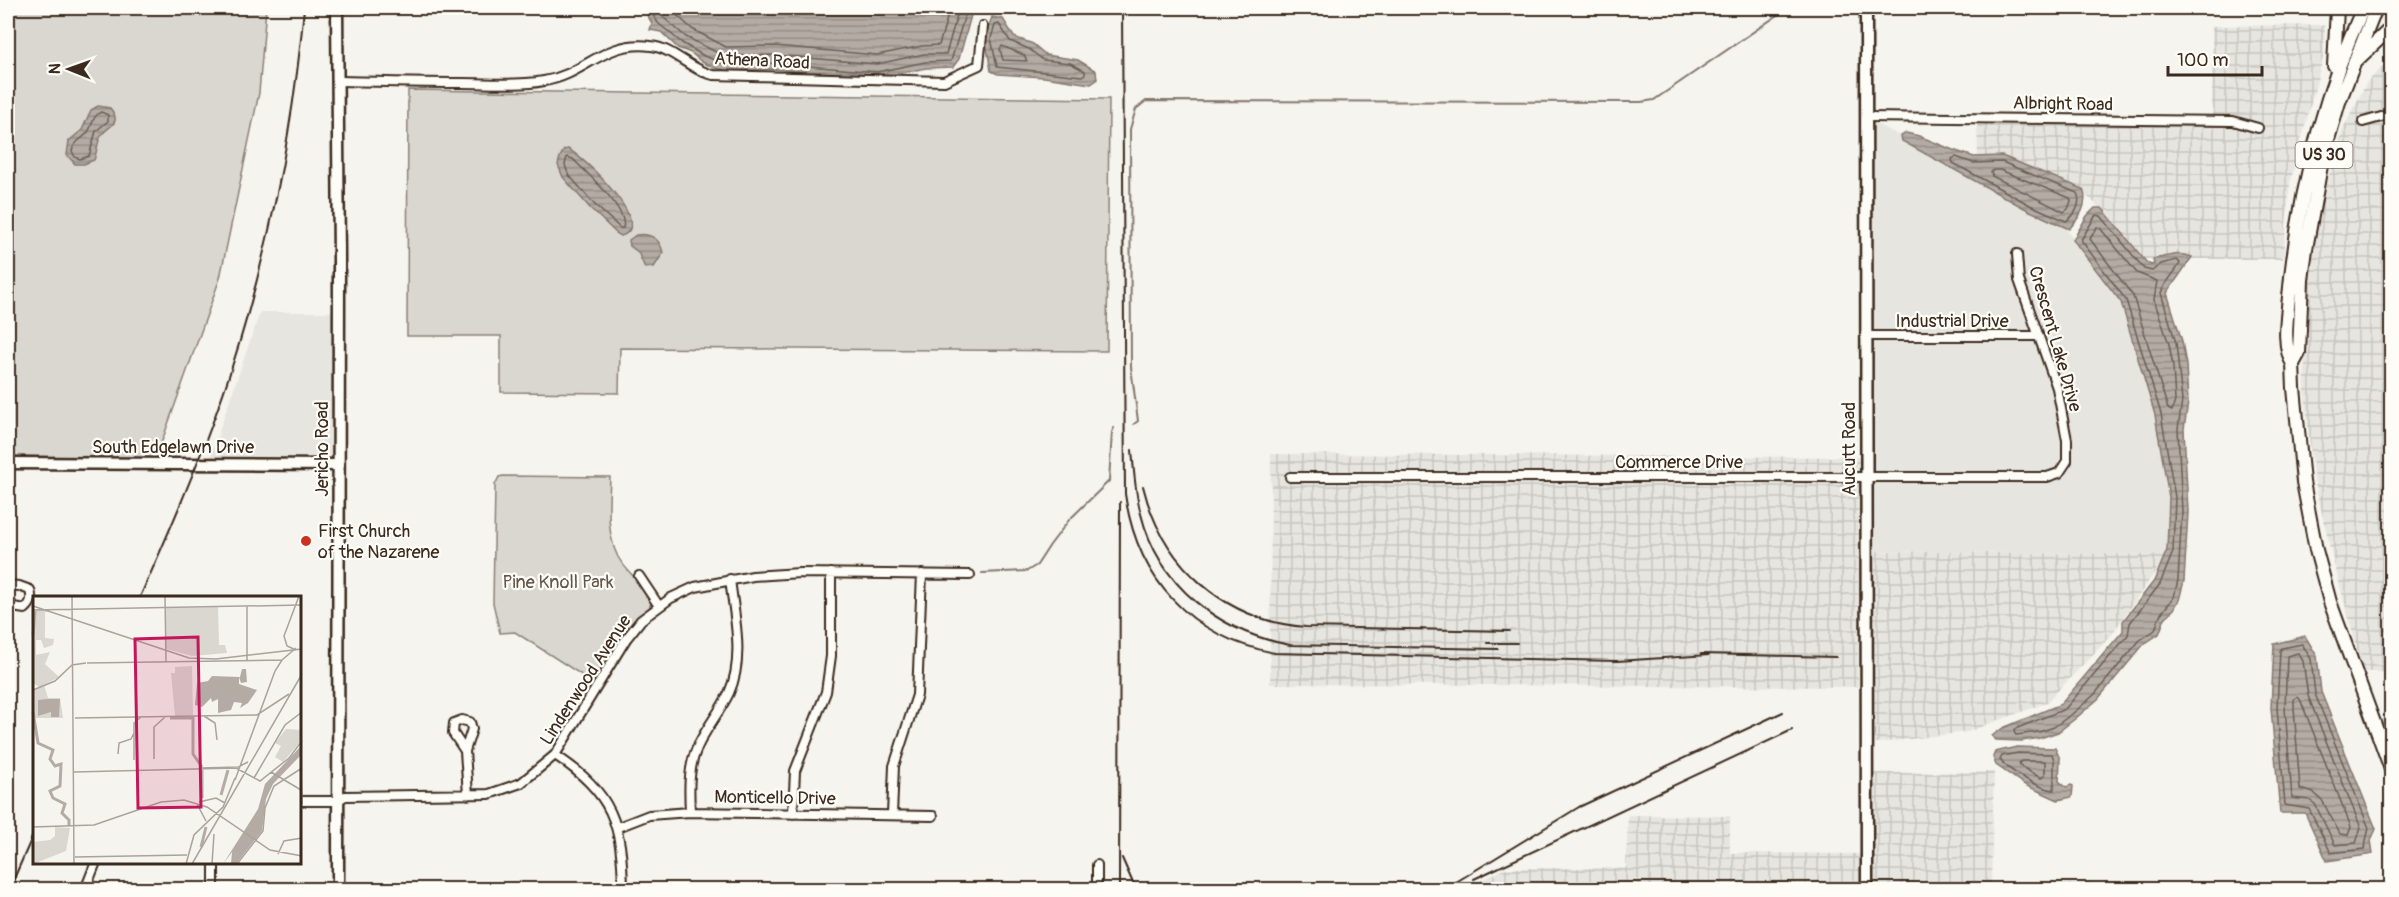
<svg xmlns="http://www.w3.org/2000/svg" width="2399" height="897" font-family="Pangolin,sans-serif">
	<defs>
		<pattern id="industrial-grid" width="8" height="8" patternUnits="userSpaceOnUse" patternTransform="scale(1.5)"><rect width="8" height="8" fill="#e7e5df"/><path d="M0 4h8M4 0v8" fill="none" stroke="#c7c5bf"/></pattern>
		<pattern id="water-rules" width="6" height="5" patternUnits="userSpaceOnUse" patternTransform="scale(1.5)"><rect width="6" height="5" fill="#b4aca4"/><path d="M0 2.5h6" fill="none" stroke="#948c85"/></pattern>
	</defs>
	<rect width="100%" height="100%" fill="#f5f4ee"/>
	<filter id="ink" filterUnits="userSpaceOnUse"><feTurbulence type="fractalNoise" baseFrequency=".0167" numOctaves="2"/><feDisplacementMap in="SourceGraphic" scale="12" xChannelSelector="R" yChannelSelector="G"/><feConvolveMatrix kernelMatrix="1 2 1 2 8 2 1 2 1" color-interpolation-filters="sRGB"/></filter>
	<g filter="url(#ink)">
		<path fill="#e7e5df" d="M 1870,121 L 1969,170 L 2062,225 L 2124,293 L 2172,478 L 2167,555 L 1869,551 Z
			M 260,312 L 335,312 L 333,456 L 210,458 Z"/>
		<path fill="url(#industrial-grid)" d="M 2325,25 L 2324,54 L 2290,183 L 2283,259 L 2145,259 L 2091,199 L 2010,161 L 1978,156 L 1977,122 L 2212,124 L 2212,26 Z
			M 2391,59 L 2392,672 L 2363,672 L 2331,552 L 2313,475 L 2305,395 L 2304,338 L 2310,270 L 2322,198 L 2343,129 L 2367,82 Z
			M 1271,454 L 1859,457 L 1858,687 L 1270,684 Z
			M 1869,551 L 2167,555 L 2110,637 L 2046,703 L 1967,732 L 1870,744 Z
			M 1994,772 L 1991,883 L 2261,886 L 2261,889 L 1467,890 L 1467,887 L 1506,868 L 1626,868 L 1628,815 L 1730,816 L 1730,853 L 1860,854 L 1860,773 Z"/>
		<path fill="#dad6d0" stroke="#8a8077" stroke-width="1.5" d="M 8,8 L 266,8 L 259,93 L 220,278 L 156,458 L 8,456 Z
			M 408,90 L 1109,99 L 1107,351 L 620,348 L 619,393 L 501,392 L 501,336 L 407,336 Z
			M 503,476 L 610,477 C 609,502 606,534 618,557 C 627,573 646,585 651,603 L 649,608 L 626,633 L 594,683 L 515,632 L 500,633 L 493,603 L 495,485 L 499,477 Z"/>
		<path fill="url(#water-rules)" stroke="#84786e" stroke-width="1.5" d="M 643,8 L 973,8 L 959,59 L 953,67 L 926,68 L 876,78 L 773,69 L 731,71 L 715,68 L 702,62 L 691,53 L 678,48 L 661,32 L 650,30 L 652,23 Z
			M 992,17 L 1003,19 L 1014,37 L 1033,44 L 1046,55 L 1078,60 L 1096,71 L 1097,80 L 1091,84 L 1044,77 L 998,74 L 991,71 L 985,37 Z
			M 98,106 L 110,108 C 124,125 106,126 101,136 C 97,143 97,152 94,160 L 84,164 L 75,164 L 67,155 L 69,141 L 82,130 L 91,110 Z
			M 1906,133 L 1919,136 L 1953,150 L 1974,157 L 2002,156 L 2083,189 C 2089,205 2079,218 2069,229 L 2028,210 L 1902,141 L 1901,136 Z
			M 568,149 C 582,156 657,226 621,236 L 616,233 L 590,208 L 563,177 L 558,165 L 560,157 L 564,150 Z
			M 2095,208 L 2102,208 L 2147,263 L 2151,265 L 2154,264 L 2153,259 C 2167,257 2179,251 2192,257 L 2167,293 L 2182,341 L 2186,365 L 2188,402 L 2184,429 L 2188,512 L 2184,581 L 2179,600 L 2174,609 L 2165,618 L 2159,634 L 2144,644 L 2098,699 L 2076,718 L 2058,732 L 2040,738 L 2022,741 L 1996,740 L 1992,736 L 2003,728 L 2061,704 L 2123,631 L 2123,621 L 2154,581 L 2167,550 L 2169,497 L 2155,415 L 2121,302 L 2073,240 L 2087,216 Z
			M 636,235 C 651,233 660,238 663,253 L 654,267 L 645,268 L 638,252 L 630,246 L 629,240 Z
			M 2305,636 L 2317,656 L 2321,692 L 2376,829 L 2371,840 L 2373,854 L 2327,861 L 2305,813 L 2280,813 L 2271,708 L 2274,644 Z
			M 2017,747 L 2055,748 L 2060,759 L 2059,781 L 2066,787 L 2071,785 L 2073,786 L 2072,797 L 2058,800 L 2025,785 L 1996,765 L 1993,757 L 1995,752 Z"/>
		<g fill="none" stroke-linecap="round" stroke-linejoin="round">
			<path stroke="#6b5e54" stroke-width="1.5" d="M 649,8 L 658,23 L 682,43 L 704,56 L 723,63 L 774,63 L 877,72 L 925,62 L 951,61 L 967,8
				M 658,8 L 664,18 L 686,37 L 724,56 L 774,55 L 877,64 L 924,54 L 946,54 L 959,8
				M 669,8 L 692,29 L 726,47 L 775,46 L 877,55 L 922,46 L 939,45 L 950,8
				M 999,24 L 1010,41 L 1029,49 L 1043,60 L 1070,63 L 1085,71 L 1085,74 L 1082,76 L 997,67 L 991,38 L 995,25 Z
				M 1002,46 L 1024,55 L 1027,61 L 1003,60 L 1000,49 Z
				M 101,112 L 108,115 L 108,121 L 96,131 L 89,156 L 80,159 L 75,157 L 72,151 C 75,140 82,140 88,132 C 93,125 92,116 101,112 Z
				M 567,157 L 573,159 C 586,173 629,209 623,228 L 620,228 L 594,204 L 568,174 L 565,165 Z
				M 1956,157 L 1973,163 L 2002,162 L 2077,193 C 2082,203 2075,216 2066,221 L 2030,205 L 1953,163 L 1952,159 Z
				M 1994,170 L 2000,170 L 2070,198 L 2071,201 L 2068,209 L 2064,212 L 1992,176 L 1991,172 Z
				M 2096,215 L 2101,216 L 2144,269 L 2152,271 L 2161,264 L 2177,260 L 2180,263 C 2175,274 2165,281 2161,293 L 2176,343 L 2182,401 L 2178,429 L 2182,512 L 2178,580 L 2174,597 L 2160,615 L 2155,630 L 2140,640 L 2094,695 L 2072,714 L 2054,727 L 2039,732 L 2016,735 L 2014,732 L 2015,729 L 2065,709 L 2128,635 L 2130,623 L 2160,584 L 2173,552 L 2175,497 L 2161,414 L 2126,300 L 2081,240 Z
				M 2097,227 L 2100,228 L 2137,273 L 2157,281 L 2154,300 L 2169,344 L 2173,367 L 2175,401 L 2172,411 L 2168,409 L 2133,296 L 2090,239 Z
				M 2302,644 L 2311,659 L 2315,694 L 2369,828 L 2364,849 L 2331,853 L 2309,809 L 2285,805 L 2277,708 L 2280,651 L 2282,648 Z
				M 2298,653 L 2303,661 L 2308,696 L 2361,828 L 2356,843 L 2335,845 L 2315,804 L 2309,800 L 2292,798 L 2285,708 L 2287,656 Z
				M 2297,697 L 2300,699 L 2351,827 L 2348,835 L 2340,834 L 2322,800 L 2314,793 L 2300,789 L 2294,708 L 2294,699 Z
				M 2018,753 L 2052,754 L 2054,760 L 2054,790 C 2040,789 2009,771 2000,760 L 2002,756 Z
				M 2022,761 L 2045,761 L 2045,776 L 2041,778 L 2020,766 L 2019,763 Z"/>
			<path stroke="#84786e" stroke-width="2" d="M 1138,421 L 1131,367 L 1130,129 L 1136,109 L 1146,101 L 1641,102 L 1654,100 L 1788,8
				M 1134,424 L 1138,421
				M 982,573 L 1027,571 L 1037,565 L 1050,545 L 1069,520 L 1109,481 L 1112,432 L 1114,428"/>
			<defs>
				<path id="street" d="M 337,81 C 379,82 420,83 462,83 C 489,83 517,86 544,81 C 585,75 603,40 651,46 C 673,48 690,70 713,75 L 944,81 L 979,65 L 983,26
					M 1866,117 L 2233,121 L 2258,128
					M 2363,122 L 2392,114
					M 1865,336 L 2038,336
					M 1290,477 L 2047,477 L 2059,473 L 2067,461 L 2067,440 L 2057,388 L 2019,280 L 2017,254
					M 639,576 L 659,606
					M 8,585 L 19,586 L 30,590 C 32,598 32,603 25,609 L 13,607 L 8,599
					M 465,751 L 453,733 L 454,723 L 462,720 L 470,722 L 472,729 L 465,751 L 468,795
					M 555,755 C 613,793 622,824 623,890
					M 300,801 L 337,801 L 345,796 L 489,794 L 521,783 L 555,755 L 626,639 L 641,620 L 671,598 L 695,587 L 753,576 L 800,573 L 970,575
					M 690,812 C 689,791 688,768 697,748 C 705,729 720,712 729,693 C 745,658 734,615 730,579
					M 793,814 L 795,771 L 826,692 L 831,656 L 831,573
					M 892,815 L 894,766 L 917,695 L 922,574
					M 618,827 L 649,815 L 690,812 L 933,816
					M 1097,865 L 1097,890
					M 2088,889 L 2088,890
					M 85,890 L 96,862
					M 214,890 L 214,862"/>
				<path id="secondary" d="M 337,8 L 339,261 L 338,890
					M 1866,8 L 1867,890
					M 8,463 L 338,465"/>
				<path id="primary" d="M 2376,8 L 2339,102 L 2322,160 L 2306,249 L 2302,280 L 2299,353 L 2293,364 L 2294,388 L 2303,482 L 2316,550 L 2330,602 L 2392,772
					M 2356,61 L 2392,27
					M 2334,66 L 2337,8
					M 2293,364 C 2282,346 2287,318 2289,297 C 2298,196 2321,100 2363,8"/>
			</defs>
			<use href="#street" stroke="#3b2a1e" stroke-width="12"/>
			<use href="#secondary" stroke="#3b2a1e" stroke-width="15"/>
			<use href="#primary" stroke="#3b2a1e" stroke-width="16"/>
			<use href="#street" stroke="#fdfcf7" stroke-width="8"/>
			<use href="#secondary" stroke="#fdfcf7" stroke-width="10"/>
			<use href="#primary" stroke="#fdfcf7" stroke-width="12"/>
			<path stroke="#3b2a1e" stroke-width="2" d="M 1122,8 L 1125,494 C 1137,579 1190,637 1275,653 L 1617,661 L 1709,655
				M 1132,450 C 1134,471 1135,493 1141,514 C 1159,586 1219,632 1290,645 L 1498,649
				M 1143,486 C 1162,565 1225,621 1306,627 L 1509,631
				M 140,597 C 173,524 205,449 230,373 C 268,254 293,132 304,8
				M 1487,643 L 1517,643
				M 1701,654 L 1836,657
				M 1122,858 L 1136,890
				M 1474,879 L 1792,730
				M 9,890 L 34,833
				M 1119,890 L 1120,502
				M 1443,890 L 1579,807 L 1783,712"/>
		</g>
	</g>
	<circle fill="#c8321e" stroke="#fdfcf7" stroke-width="2" cx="306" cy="541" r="6"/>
	<g text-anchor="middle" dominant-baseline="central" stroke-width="4.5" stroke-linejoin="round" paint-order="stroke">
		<rect fill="#fdfcf7" stroke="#75695f" stroke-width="1.5" x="2295.5" y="142" width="57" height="26" rx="4.5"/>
		<g font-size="16" font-weight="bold" fill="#3b2a1e">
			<text x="2324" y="155">US 30</text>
		</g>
		<g font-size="18" fill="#3b2a1e" stroke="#fdfcf7">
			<text transform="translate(762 61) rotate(3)">Athena Road</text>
			<text transform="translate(2063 104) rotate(1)">Albright Road</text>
			<text x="1952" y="321">Industrial Drive</text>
			<text transform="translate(2055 339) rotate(74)">Crescent Lake Drive</text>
			<text x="173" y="447">South Edgelawn Drive</text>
			<text transform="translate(322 449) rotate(-90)">Jericho Road</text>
			<text transform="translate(1849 449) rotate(-90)">Aucutt Road</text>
			<text x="1679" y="462">Commerce Drive</text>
			<text transform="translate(586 680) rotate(-57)">Lindenwood Avenue</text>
			<text transform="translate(775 798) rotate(1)">Monticello Drive</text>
		</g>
		<g font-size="18" fill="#3b2a1e" stroke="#fdfcf7" text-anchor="start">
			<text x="318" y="531">First Church<tspan x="318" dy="21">of the Nazarene</tspan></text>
		</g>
		<g font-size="18" fill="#63554a" stroke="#fdfcf7">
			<text x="558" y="582">Pine Knoll Park</text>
		</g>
	</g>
	<g transform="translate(33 596)">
		<rect width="268" height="268" fill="#f5f4ee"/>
		<path d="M 185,11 L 186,49 L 192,49 L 194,57 L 159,60 L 133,53 L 133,12 ZM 11,14 L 17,16 L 12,16 L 12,42 L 21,43 L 20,49 L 11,52 L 8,44 L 3,44 L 3,59 L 17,56 L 12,68 L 26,81 L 11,89 L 15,102 L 27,102 L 30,122 L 0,122 L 0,94 L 6,91 L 0,87 L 0,15 ZM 159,70 L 160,120 L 142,120 L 138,77 L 142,77 L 142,71 ZM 22,231 L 37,232 L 33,255 L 0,268 L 0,246 L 17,244 L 22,240 Z" fill="#dad6d0"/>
		<path d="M 30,232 L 35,232 L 31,243 L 26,241 L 22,244 L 22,246 L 24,243 L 32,244 L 37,232 L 32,246 L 0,268 L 0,256 L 4,253 L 9,258 L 11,254 L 14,257 L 12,253 L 20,253 L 13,251 Z" fill="#dad6d0"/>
		<path d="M 253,133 L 268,134 L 268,145 L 250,166 L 242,161 L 248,150 L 242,147 Z" fill="#dad6d0"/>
		<path d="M 209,73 L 213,73 L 214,86 L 208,87 L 206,81 L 206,88 L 224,94 L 215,107 L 207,112 L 209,107 L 201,106 L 198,114 L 185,117 L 185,103 L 179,106 L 178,102 L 169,111 L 162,109 L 164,87 L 175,85 L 179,80 L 207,81 ZM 14,103 L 27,103 L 26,121 L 18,121 L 18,116 L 5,120 L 5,104 ZM 268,150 L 268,159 L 240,188 L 233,203 L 229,235 L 203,268 L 198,268 L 199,256 L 190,268 L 225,213 L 232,188 Z" fill="#b4aca4"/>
		<path fill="none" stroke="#b4aca4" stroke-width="3" d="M 0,39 L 2,15M 0,116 L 5,147 L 20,154 L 17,163 L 22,170 L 28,168 L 27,190 L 17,195 L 20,202 L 32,208 L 29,217 L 36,224 L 36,230M 137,122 L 160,122 L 160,158 L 169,171M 188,199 L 195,174M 169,202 L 169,174M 168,251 L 173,231"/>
		<path fill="none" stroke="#aba39b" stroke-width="1.5" d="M 39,0 L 41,268M 132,0 L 133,66M 0,10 L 156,62 L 183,63 L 269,53M 214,10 L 214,64M 0,14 L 269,9M 263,54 L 254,50 L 251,40 L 266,0M 54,67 L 249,64M 0,94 L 22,85 L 39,69 L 53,67M 171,120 L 182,127 L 184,144M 42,122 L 224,119 L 256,98M 85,158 L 86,147 L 98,143 L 101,137M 121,163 L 121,131 L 132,121M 101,164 L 101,127 L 108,121M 167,172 L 205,171 L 215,166M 268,172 L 269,208M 41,176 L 203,172 L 227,185 L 256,162 L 269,145M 238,176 L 268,194M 221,182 L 252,129 L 269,116M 202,184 L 242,75 L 249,64 L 263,52M 166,206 L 183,202 L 192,207M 164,208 L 173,225M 0,231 L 61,229 L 128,206 L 151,204 L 174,211 L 237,254 L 269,260M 245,258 L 251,245 L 269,242M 42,261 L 154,259M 153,268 L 161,239 L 190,211 L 202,182M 159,268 L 269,78M 179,268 L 181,238M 204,268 L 230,235 L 232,212 L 241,190 L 269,172"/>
		<path fill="#c2185b" fill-opacity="0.15" stroke="#c2185b" stroke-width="3" d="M 165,41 L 168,211 L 105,212 L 102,43 Z"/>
		<rect width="268" height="268" fill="none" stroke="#3b2a1e" stroke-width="3"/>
	</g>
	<rect width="2399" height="897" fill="none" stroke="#fdfcf7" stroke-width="30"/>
	<rect x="15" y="15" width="2369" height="867" fill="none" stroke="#3b2a1e" stroke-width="2" filter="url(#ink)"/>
	<g transform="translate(69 69) rotate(271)" stroke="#fdfcf7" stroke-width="4.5" paint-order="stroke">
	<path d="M0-4.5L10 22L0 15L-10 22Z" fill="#3b2a1e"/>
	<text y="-9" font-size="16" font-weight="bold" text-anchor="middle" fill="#3b2a1e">N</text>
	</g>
	<path d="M2168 66v9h94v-9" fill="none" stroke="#3b2a1e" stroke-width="3"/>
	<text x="2177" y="66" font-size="18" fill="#3b2a1e" stroke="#fdfcf7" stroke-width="4.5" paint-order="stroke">100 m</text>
</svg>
